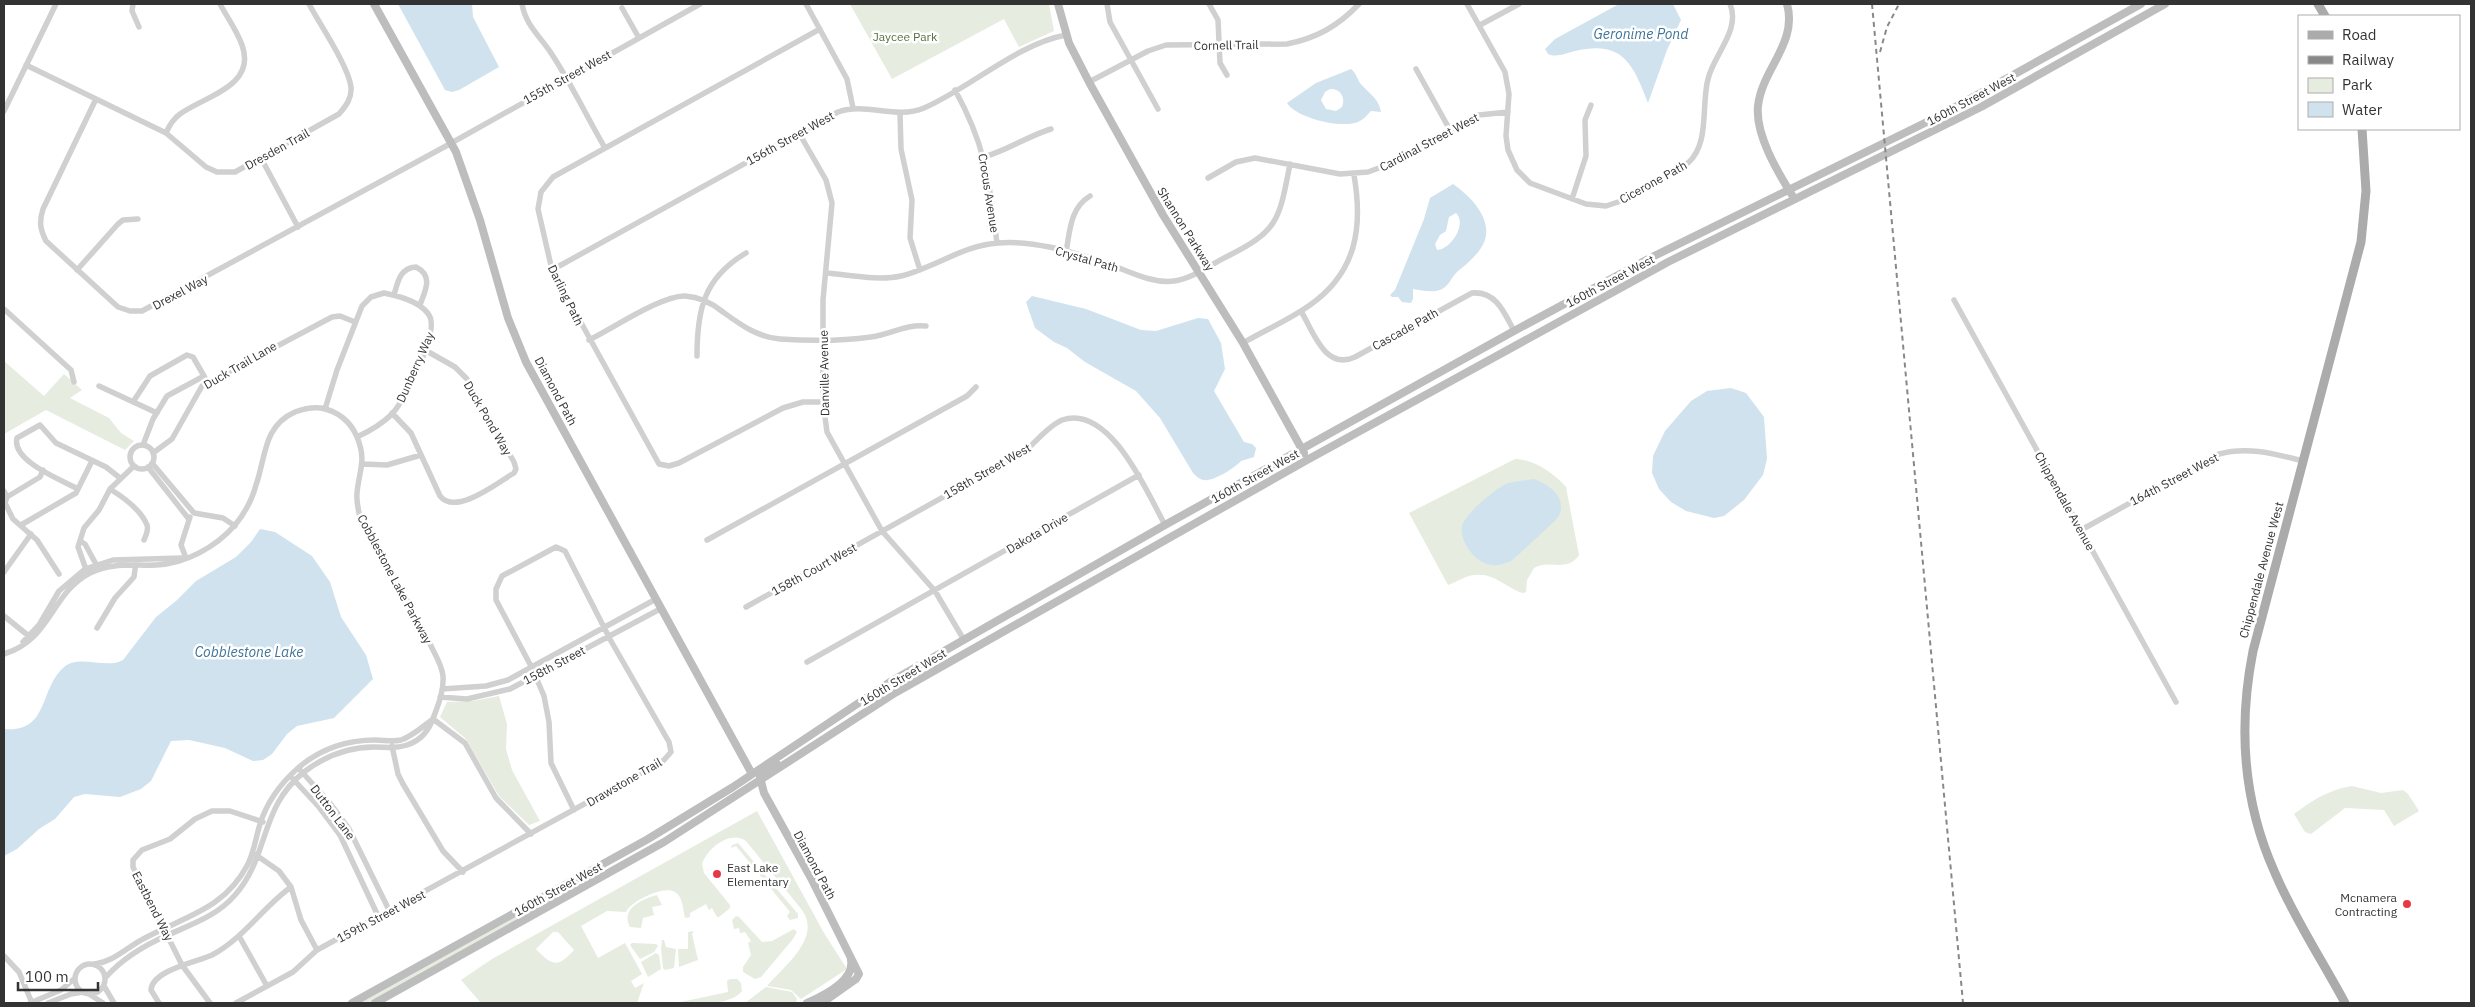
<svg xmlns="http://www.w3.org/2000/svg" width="2475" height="1007" font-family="'IBM Plex Sans',sans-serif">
	<rect width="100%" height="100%" fill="#fff"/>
	<path fill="#e6ecdf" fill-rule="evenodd" d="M 850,4 L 1049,4 L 1054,31 L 1019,47 L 1004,19 L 892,79 Z
		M 4,361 L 44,396 L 64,374 L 82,390 L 70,398 L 109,418 L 121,433 L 134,441 L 125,450 L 46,410 L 4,434 Z
		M 1515,459 C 1533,459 1554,473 1566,487 L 1579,555 C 1567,573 1549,559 1534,568 L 1527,580 L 1526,592 L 1523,593 C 1506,588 1494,572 1474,575 C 1465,576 1457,582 1448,585 L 1409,513 Z
		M 499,696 L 507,724 L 506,749 L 512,770 L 540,821 L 529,825 L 499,796 L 466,739 L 440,717 L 447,702 L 473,701 Z
		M 2352,786 L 2381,793 L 2403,790 L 2408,794 L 2419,811 L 2394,826 L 2384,810 L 2345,808 L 2311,834 L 2305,832 L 2294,814 C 2313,800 2328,790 2352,786 Z
		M 757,811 L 824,933 L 847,969 L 801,999 L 791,990 L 767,986 C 784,966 822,938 802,910 L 746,841 C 731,830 708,847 702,864 L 704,873 L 730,905 L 730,908 L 719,917 L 717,917 L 712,908 L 709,910 L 706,904 L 690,913 L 690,917 L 685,918 C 683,910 683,896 675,892 C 664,885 631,901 626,912 L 607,911 L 581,926 L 598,958 L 625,943 L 642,974 L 631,981 L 635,988 L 644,983 L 637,1003 L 481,1003 L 461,980 L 492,959 ZM 553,932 L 558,932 L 574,950 C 558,968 552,966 536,949 Z
		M 738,843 L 798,914 L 798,918 L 790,920 L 787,916 L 790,912 L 736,846 L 731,848 L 732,845 Z
		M 562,891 L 564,895 L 368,1003 L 360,1003 Z
		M 657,895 L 662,905 L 652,907 L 654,915 L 643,918 L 641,928 L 630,927 C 620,909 642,899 657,895 Z
		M 736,916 L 739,917 L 762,942 L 772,941 L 794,929 L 797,932 L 793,939 L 761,977 L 755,979 L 743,972 L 743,967 L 751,955 L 748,943 L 751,941 L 745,932 L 740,933 L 739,928 L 734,929 L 732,920 Z
		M 694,931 L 692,934 L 698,960 L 679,967 L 678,949 L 688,949 L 688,932 Z
		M 662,940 L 664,940 L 666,947 L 676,949 L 674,968 L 665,970 L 663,968 L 661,948 Z
		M 632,943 L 656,944 L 658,946 L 654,952 L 640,959 L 630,945 Z
		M 656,953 L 659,955 L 661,969 L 648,977 L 641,962 Z
		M 730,979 L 737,979 L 741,983 L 742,991 C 729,1007 695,1003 676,1003 L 728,992 L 727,981 Z
		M 766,987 L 792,992 L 797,999 L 796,1002 L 745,1003 Z"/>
	<path fill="#cfe2ee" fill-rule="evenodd" d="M 398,4 L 472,4 L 473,17 L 499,67 L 459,90 L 452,92 L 445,90 Z
		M 1619,4 L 1673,4 L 1681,20 L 1667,50 L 1648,103 C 1633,64 1623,40 1575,51 C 1567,53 1556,58 1548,54 L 1545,49 L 1555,39 Z
		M 1351,69 C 1356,73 1357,78 1360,83 C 1368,93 1379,98 1381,112 L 1371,111 C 1368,114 1364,119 1360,121 C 1344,130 1296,118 1287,103 L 1316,83 ZM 1330,89 C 1340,88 1346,97 1342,107 L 1336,111 L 1326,109 L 1321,100 L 1325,92 Z
		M 1453,184 C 1469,195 1492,217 1485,240 C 1481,252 1467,264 1458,271 C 1451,277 1449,287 1440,290 C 1431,293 1421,290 1413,289 L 1413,299 L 1411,303 L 1402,302 L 1398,297 L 1392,297 L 1390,295 L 1395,290 L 1424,219 L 1430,198 ZM 1456,213 C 1467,223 1452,249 1437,250 L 1435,244 L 1440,235 L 1446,231 L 1449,217 Z
		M 1032,296 L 1086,309 L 1141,330 L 1156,331 L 1198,318 L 1208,319 L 1221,343 L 1225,369 L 1214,391 L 1244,442 L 1252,444 L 1256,448 L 1254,457 L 1241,461 C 1236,467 1213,482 1204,480 C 1200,480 1196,476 1193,473 L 1160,418 L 1136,391 L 1085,362 L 1067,348 L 1054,342 L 1035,328 L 1026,302 Z
		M 1731,388 L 1746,393 L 1764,417 L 1767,459 L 1763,475 L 1744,500 L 1724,516 L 1714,518 L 1686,511 L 1671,502 L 1659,489 L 1652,473 L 1653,456 L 1665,431 L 1691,401 L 1707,391 Z
		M 1534,479 C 1549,485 1567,496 1559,516 C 1556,521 1518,555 1511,561 C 1505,563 1499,566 1492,565 C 1476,564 1459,542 1462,526 C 1465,514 1493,491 1504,485 C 1512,481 1525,481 1534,479 Z
		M 260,529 L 275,532 L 312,556 L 330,582 L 341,617 L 366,655 L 373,679 L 334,718 L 297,726 L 287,734 L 272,754 L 263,760 L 253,761 L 225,748 L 189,740 L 171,741 L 151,781 L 141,789 L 120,797 L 85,794 L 74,797 L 55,819 L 39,829 L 17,849 L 4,856 L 4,729 C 49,733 39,690 63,668 C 78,653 106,670 123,660 L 156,617 L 176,601 L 196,581 L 236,557 L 251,542 Z"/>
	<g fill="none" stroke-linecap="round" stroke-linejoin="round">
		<path stroke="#d0d0d0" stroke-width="5.5" d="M 133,4 L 132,11 L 139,27
			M 522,4 C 526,26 540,36 551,53 C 571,83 587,117 605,148
			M 806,4 L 847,79 L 853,108
			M 1107,4 L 1110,22 L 1158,109
			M 1209,4 L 1218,20 L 1220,63 L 1227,75
			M 1467,4 L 1505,72 L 1509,94 L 1506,136 L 1508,150 L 1517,170 L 1530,183 L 1586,204 L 1606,206 L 1621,201 L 1688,163 C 1710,144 1701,105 1708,79 C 1714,54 1741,30 1730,4
			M 622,8 L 639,38
			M 1480,25 L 1519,4
			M 820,29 L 553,177 L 541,192 L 538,209 L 552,270 L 659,464 L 669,466 L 679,463 L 783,408 L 803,402 L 823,402
			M 26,65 L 166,133 L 206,167 L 217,172 L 235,172 L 339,114 C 346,106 352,98 351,87 C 349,67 319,23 309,4
			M 1416,69 L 1450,130
			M 1089,82 L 1148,51 L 1166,45 L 1287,44 C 1317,38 1338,26 1359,4
			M 955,90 C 986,146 989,181 997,243
			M 96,99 L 43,209 C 39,222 40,229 46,241 L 118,307 L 130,311 L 142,311 L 446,146 L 700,4
			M 4,111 L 56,4
			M 900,113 L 901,149 L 912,200 L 910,238 L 920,270
			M 166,133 C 169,126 173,119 180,114 C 205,96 257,86 242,45 C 237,31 227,17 220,4
			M 799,133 L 826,180 L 832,203 L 823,300 L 823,402 L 827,432 L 882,531 L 935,591 L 964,640
			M 984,157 C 1008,150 1028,136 1051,129
			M 261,158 L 298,227
			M 1208,178 L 1236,162 L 1255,158 L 1340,174 L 1368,172 L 1387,165 L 1479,115 L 1508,112
			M 1572,199 L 1586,156 L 1585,120 L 1591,105
			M 1066,252 C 1070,231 1070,208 1090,196
			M 77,270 L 118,224 L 123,220 L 138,219
			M 552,270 L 838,112 C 867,102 895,120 924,108 C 970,88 1017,44 1066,35
			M 826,273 C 850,275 878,281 901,276 C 934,268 964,245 998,243 C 1032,240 1070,251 1102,262 C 1126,269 1149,284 1174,281 C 1192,279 1210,265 1226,257 C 1279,231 1279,220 1290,164
			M 394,295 C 398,281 400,268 416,267 C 434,276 425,291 420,305
			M 1954,300 L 2176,702
			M 4,309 L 71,370 L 74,382
			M 1301,311 C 1313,331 1325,371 1355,357 L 1472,293 C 1496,291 1504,312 1514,331
			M 589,340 C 612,329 662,295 685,296 C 700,297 712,303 723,312 C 741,325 757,337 780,339 C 809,341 842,341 871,337 C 892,334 905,324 926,326
			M 1243,343 C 1265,330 1289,320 1310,305 C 1357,272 1363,227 1354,175
			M 697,356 C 697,309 704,278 746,253
			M 99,386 L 157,413
			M 133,402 L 150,376 L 187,355 L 193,357 L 204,376
			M 325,409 L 337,370 L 362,306 L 371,297 L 384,293 C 399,296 423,302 430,317 C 438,334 405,400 392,414 C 382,424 370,431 357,437
			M 392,413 L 411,433 L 440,496 C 456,516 497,483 514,473 L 516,469 L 514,462 L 467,379 L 455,367 L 425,350
			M 143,445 L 153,419 L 167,396 L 204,376 L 208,383
			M130 457a12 12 0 1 1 24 0a12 12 0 1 1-24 0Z
			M 153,453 L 172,439 L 202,386 L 332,317 L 340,316 L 355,322
			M 152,463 L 194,513 L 223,518 L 235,526
			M 363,464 L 387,465 L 421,455
			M 148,467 L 188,518
			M 78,489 C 62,480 11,461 17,438 L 40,425 L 56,443 L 106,467 L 120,478
			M 110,489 C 123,497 141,510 147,525 C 149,530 146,535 144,540
			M 4,491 L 7,497 L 5,503 L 13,519 L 37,540 L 59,574
			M 7,497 L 40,477 L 43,470
			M 21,525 L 76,493 L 92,461
			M 2081,530 L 2219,454 C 2248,446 2275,454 2303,461
			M 707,540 L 967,396 L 976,387
			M 80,541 L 85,544 L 97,566
			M 186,558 L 181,545 L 190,517
			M 4,572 L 31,534
			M 87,572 L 78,547 L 84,528 L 99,510 L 110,489 L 134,466
			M 746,607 L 1024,452 C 1036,442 1048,426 1062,420 C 1110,403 1148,494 1165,525
			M 4,616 L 30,637
			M 97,628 L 115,598 L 134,577 L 136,562
			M 23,642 L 39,625 L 59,591 L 85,569 L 113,560 L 182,558
			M 4,654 C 51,640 51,593 90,573 C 112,562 133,566 156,565 C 185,564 216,547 235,525 C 245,513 252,500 256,485 C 266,457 263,426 295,412 C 303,409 312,407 321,408 C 338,411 351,422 357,437 C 367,461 359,470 357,493 C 356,503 359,512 361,522 C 385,564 412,604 432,648 C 436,656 442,666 443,676 C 444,690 439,703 434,716 C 429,730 422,740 407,745 C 395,749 386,747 374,747 C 347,747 325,756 304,772 C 259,808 270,855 235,895 C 217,916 192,924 168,935 C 145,945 122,959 106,977
			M 807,662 L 1139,475
			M 442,689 L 486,686 L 508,680 L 656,599
			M 440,697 L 467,699 L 510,689 L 662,608
			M 433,719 L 465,743 L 496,798 L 531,834
			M 392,746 L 398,774 L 403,784 L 443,851 L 463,872
			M 301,771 L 329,802 L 349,829 L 390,912
			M 293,779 L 319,807 L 340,835 L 379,918
			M 256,855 L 279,871 L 291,887 L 301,920 L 317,950
			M 239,936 L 267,986
			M 4,956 L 19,972 L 32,1003
			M75 979a15 15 0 1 1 30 0a15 15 0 1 1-30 0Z
			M 95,964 C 115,961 127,947 145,938 C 185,916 224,910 248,864 C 254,852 256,837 260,824 C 267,802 281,783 298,768 C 319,750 346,740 375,740 C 384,740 392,742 401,740 C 413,736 423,726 433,719
			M 104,986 L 114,1003
			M 89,994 L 103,1003
			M 30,1003 L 61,990 L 75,978
			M 48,1003 L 71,994 L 83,992
			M 159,1003 L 151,990 C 152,970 197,962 212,955 C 244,938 263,907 291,887
			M 210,1003 L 182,965 L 133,867 L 133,860 L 142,850 L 170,839 L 195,819 L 212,811 L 230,811 L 263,822
			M 236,1003 L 293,972 L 317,950 L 652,767 L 664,760 L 671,752 L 669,742 L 611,641 L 565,551 L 556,547 L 502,576 L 496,589 L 496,600 L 532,668 L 544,696 L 549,722 L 551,763 L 574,810"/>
		<path stroke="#bdbdbd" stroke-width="8" d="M 374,4 L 456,152 L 480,220 L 508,318 L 526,362 L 752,774
			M 1058,4 L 1069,43 L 1089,82 L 1163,215 L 1243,343 L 1304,453
			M 1787,4 C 1798,43 1762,69 1758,106 C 1755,134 1777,171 1792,195
			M 777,764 L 760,777 L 764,793 L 811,878 L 859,974 L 856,979 L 822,1003
			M 352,1003 L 648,839 L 733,787 L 890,682 L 1165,525 L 1514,331 L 1650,258 L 1939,116 L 2141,4
			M 375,1003 L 664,842 L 895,693 L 1307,460 L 1668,262 L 1981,107 L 2165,4
			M 807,1003 C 823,996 855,981 851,960"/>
		<path stroke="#ababab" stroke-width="9" d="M 2318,4 L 2325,16
			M 2345,1003 C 2322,960 2294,918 2275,873 C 2243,802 2238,727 2253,651 L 2361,242 L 2366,191 L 2362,129"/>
		<path stroke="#888" stroke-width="2" stroke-dasharray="5 4" stroke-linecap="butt" d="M 1872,4 L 1963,1003
			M 1880,52 L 1887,27 L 1899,4"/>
	</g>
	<g fill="#e63946" stroke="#fff" stroke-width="2">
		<circle cx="717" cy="874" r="5"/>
		<circle cx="2407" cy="904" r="5"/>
	</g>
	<g text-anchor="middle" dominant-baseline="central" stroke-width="5" stroke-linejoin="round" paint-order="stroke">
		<g font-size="12" fill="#56703f" stroke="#fff">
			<text x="905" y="36">Jaycee Park</text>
		</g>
		<g font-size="12" fill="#333" stroke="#fff">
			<text transform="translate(1226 45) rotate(-1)">Cornell Trail</text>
			<text transform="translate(567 77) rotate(-29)">155th Street West</text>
			<text transform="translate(1971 99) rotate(-28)">160th Street West</text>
			<text transform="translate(790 138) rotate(-29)">156th Street West</text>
			<text transform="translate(1429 142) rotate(-28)">Cardinal Street West</text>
			<text transform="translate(277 149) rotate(-29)">Dresden Trail</text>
			<text transform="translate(1653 182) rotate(-29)">Cicerone Path</text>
			<text transform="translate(989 193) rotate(81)">Crocus Avenue</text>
			<text transform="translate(1186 229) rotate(58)">Shannon Parkway</text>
			<text transform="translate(1087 259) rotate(16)">Crystal Path</text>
			<text transform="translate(1610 281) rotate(-28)">160th Street West</text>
			<text transform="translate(180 292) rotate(-28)">Drexel Way</text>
			<text transform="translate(566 295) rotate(64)">Darling Path</text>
			<text transform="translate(1405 329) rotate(-29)">Cascade Path</text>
			<text transform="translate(240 365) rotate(-30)">Duck Trail Lane</text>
			<text transform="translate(415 367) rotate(-66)">Dunberry Way</text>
			<text transform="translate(824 373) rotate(-91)">Danville Avenue</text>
			<text transform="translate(556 391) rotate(62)">Diamond Path</text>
			<text transform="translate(488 418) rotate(60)">Duck Pond Way</text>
			<text transform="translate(987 471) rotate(-30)">158th Street West</text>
			<text transform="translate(1255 476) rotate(-29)">160th Street West</text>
			<text transform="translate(2174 479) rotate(-28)">164th Street West</text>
			<text transform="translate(2065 501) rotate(61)">Chippendale Avenue</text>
			<text transform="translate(1037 533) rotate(-30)">Dakota Drive</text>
			<text transform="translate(814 569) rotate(-29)">158th Court West</text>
			<text transform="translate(2261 570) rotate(-75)">Chippendale Avenue West</text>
			<text transform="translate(395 579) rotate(62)">Cobblestone Lake Parkway</text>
			<text transform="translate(554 665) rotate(-28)">158th Street</text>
			<text transform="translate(903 677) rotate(-31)">160th Street West</text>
			<text transform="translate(624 782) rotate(-30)">Drawstone Trail</text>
			<text transform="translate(333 812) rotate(53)">Dutton Lane</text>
			<text transform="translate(815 865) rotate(62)">Diamond Path</text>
			<text transform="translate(558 889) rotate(-29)">160th Street West</text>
			<text transform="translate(153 906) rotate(63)">Eastbend Way</text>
			<text transform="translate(381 916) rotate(-28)">159th Street West</text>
		</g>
		<g font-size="12" fill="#333" stroke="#fff" text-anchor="start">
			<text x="727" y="867">East Lake<tspan x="727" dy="14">Elementary</tspan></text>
			<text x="2397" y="897" text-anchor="end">Mcnamera<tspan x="2397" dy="14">Contracting</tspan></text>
		</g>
		<g font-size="14" font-style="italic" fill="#3f7597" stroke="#fff">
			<text x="1641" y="34">Geronime Pond</text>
			<text x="249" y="652">Cobblestone Lake</text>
		</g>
	</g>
	<rect width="2475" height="1007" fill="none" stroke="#333333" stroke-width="10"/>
	<rect x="2298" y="15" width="162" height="115" fill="#ffffff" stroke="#adadad"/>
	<rect x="2308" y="31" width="25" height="8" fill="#ababab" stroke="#adadad"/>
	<text x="2342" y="40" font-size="15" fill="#333333">Road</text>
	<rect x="2308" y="56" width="25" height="8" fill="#888888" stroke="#adadad"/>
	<text x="2342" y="65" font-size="15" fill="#333333">Railway</text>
	<rect x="2308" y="78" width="25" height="15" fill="#e6ecdf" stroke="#adadad"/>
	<text x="2342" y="90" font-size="15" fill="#333333">Park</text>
	<rect x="2308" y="102" width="25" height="15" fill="#cfe2ee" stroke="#adadad"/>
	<text x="2342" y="115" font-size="15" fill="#333333">Water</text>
	<path d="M18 982v8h80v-8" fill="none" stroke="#333333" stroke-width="2.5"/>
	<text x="25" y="982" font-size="15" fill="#333333" stroke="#ffffff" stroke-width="4" paint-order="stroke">100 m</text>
</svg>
